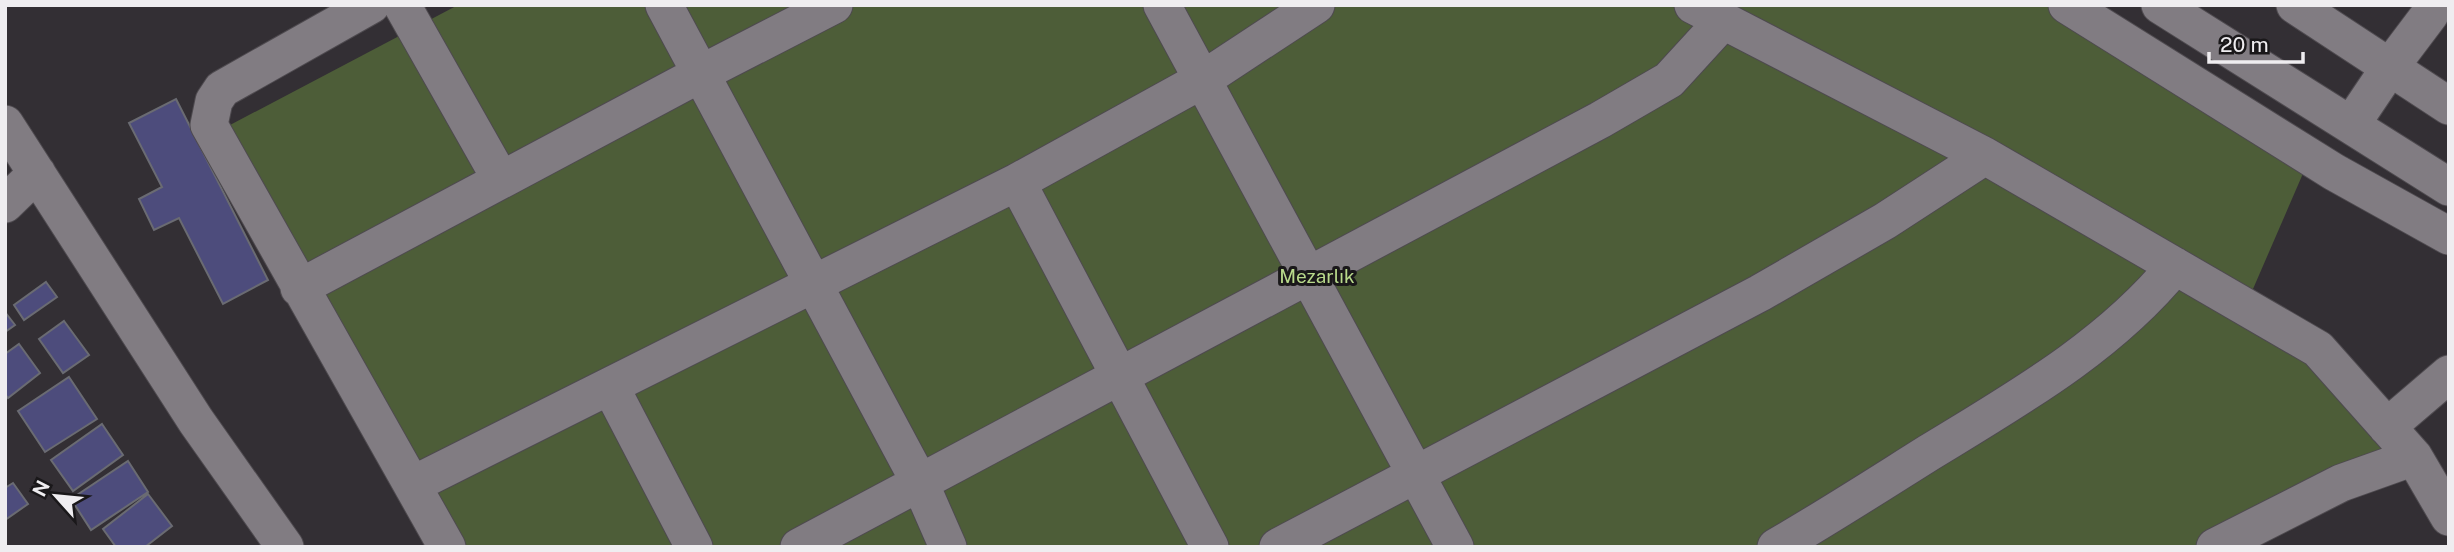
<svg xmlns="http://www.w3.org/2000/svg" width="2454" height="552" font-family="'Public Sans',sans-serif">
	<rect width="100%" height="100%" fill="#332f34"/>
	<path fill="#4d5d38" d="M 458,5 L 2071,5 L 2311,155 L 2253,289 L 2422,445 L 2209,547 L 455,547 L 213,134 Z"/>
	<path fill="#4d4c7c" stroke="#6a6b72" stroke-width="2" d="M 176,99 L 268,280 L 223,304 L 179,218 L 154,230 L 139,199 L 162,187 L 129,123 Z
		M 46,282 L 57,297 L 24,320 L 14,305 Z
		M 5,312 L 15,325 L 5,332 Z
		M 64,321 L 89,355 L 63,373 L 39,339 Z
		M 19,344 L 40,373 L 8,398 L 5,394 L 5,354 Z
		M 69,377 L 97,419 L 45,452 L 18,411 Z
		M 102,424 L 123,455 L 73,491 L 51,460 Z
		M 128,461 L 148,492 L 91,530 L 71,499 Z
		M 13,483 L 28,504 L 5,520 L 5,488 Z
		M 148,494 L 172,526 L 145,547 L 116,547 L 103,529 Z"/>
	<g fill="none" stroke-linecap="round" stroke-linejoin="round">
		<defs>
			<path id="minor" d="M 371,5 L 222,89 L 214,101 L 209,125 L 447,547
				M 402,5 L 501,180
				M 664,5 L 920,483 L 948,547
				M 1162,5 L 1455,547
				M 1693,5 L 1985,156 L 2318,349 L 2414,457 L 2449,517
				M 2067,5 L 2334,172 L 2449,236
				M 2160,5 L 2449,187
				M 2295,5 L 2449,106
				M 5,124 L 196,421 L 285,547
				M 2351,125 L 2390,67 L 2430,14
				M 1017,182 L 1210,547
				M 5,204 L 37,173
				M 299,288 L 700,74 L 834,5
				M 610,386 L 694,547
				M 2387,427 L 2449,374
				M 412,485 L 1017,182 L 1202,80 L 1316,5
				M 799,547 L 1600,120 L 1669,80 L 1723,21
				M 1278,547 L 1760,293 L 1885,221 L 1985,156
				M 1776,547 C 1828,517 1879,484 1930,452 C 2017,399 2110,346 2175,266
				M 2215,547 L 2341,483 L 2414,457"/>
		</defs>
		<use href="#minor" stroke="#4e4a4f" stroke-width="39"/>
		<use href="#minor" stroke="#817c82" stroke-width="37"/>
	</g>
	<g text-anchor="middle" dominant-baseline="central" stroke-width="6" stroke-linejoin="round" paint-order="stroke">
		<g font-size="19" fill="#b8d98b" stroke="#1a181a">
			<text x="1317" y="276">Mezarlık</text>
		</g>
	</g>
	<rect width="2454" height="552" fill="none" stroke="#efedf0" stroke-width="14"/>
	<g transform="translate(56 496) rotate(297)" stroke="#1a181a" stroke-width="5" paint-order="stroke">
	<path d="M0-5L12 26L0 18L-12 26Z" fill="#efedf0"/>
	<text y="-10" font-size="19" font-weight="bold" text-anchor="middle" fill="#efedf0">N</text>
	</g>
	<path d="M2209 52v10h94v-10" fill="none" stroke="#efedf0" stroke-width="3.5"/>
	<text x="2220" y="52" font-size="21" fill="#efedf0" stroke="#1a181a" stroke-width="5" paint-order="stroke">20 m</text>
</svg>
